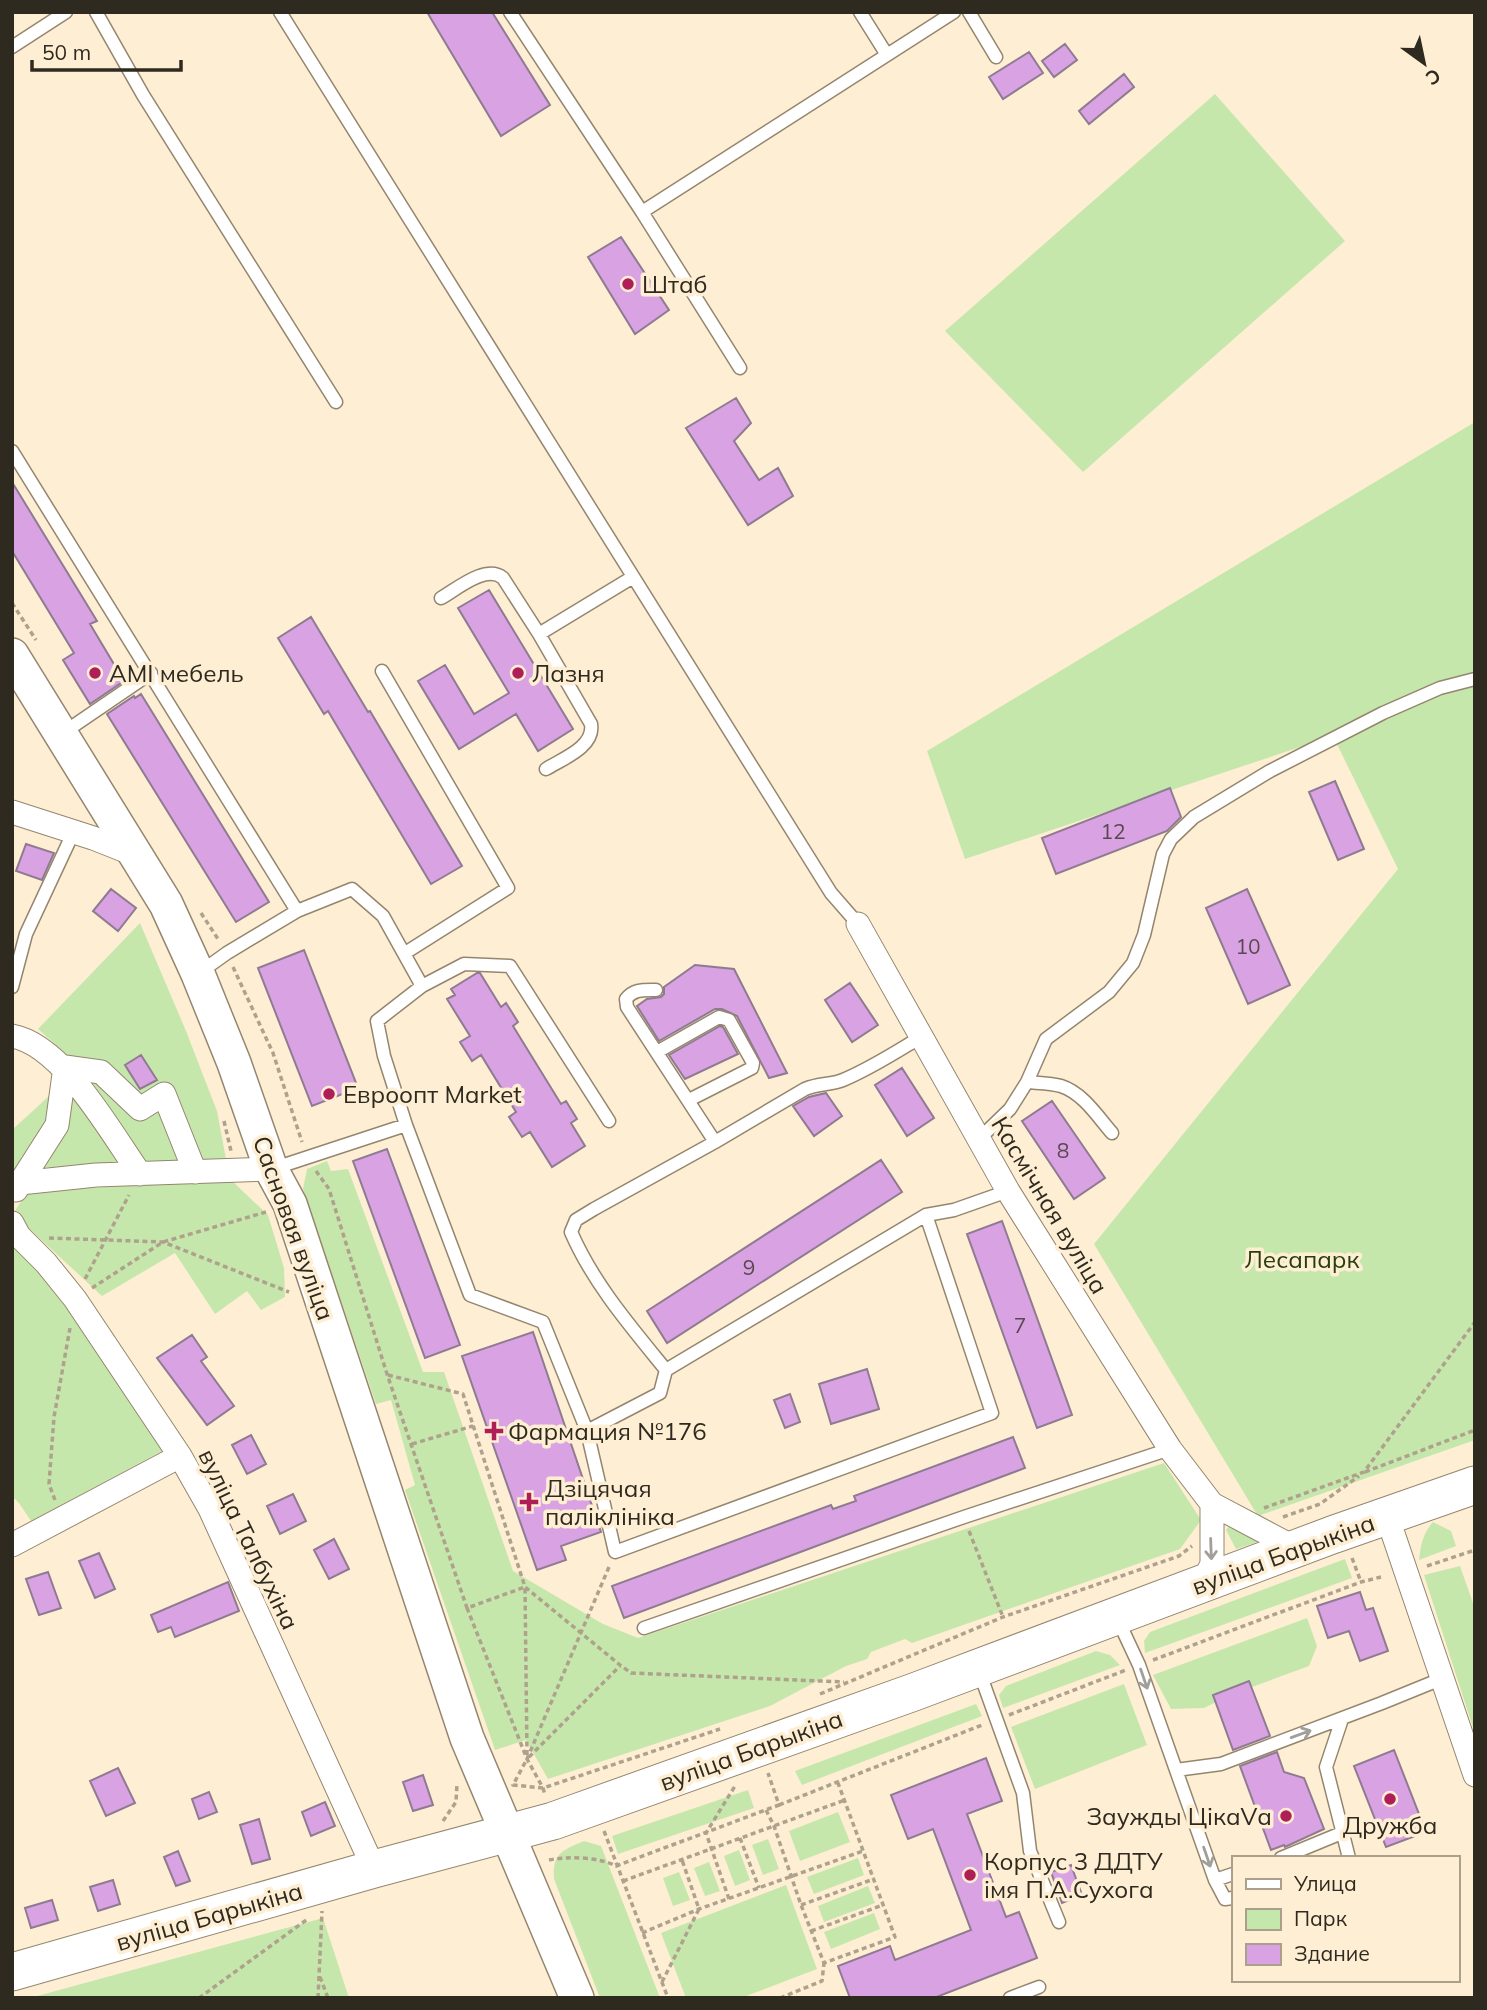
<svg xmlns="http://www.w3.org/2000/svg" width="1487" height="2010" font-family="Mulish,sans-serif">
	<rect width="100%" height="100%" fill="#feeed3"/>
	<path fill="#c6e7ac" d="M 1215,94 L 1345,241 L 1083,472 L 945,331 Z
		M 1475,422 L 1475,1440 L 1258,1516 L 1094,1244 L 1398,869 L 1333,736 L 965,859 L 927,751 Z
		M 140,923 L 186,1031 L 217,1111 L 226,1159 L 12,1169 L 12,1130 L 49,1096 L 54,1072 L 63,1051 L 38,1029 Z
		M 327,1161 L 331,1171 L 348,1169 L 423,1372 L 444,1372 L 513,1571 L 603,1624 L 638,1638 L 1164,1463 L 1201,1520 L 1180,1549 L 912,1643 L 905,1639 L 871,1652 L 867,1659 L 846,1666 L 770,1706 L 548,1779 L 526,1740 L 495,1750 L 405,1490 L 415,1485 L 391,1400 L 376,1404 L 303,1189 L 307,1169 Z
		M 230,1179 L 268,1215 L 284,1268 L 285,1297 L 261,1310 L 247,1291 L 215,1314 L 175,1253 L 102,1296 L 24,1224 L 15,1211 L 27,1192 Z
		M 12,1246 L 17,1249 L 63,1298 L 164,1450 L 31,1521 L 19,1503 L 12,1496 Z
		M 1433,1522 L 1451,1531 L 1456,1546 L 1419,1560 C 1421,1544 1423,1533 1433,1522 Z
		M 1231,1524 L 1257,1540 L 1255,1543 L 1236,1549 L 1226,1530 Z
		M 1345,1559 L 1352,1578 L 1145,1653 L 1144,1641 L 1150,1632 Z
		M 1460,1566 L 1475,1609 L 1475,1734 L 1424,1575 Z
		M 1307,1618 L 1317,1646 L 1309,1666 L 1252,1687 L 1249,1681 L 1213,1695 L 1216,1702 L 1204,1708 L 1171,1709 L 1153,1675 Z
		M 1096,1651 L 1110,1655 L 1120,1665 L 1003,1708 L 999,1695 L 1006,1686 Z
		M 1124,1684 L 1147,1745 L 1035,1789 L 1011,1727 Z
		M 976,1704 L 982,1716 L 802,1785 L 795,1771 Z
		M 748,1790 L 754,1808 L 618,1854 L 612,1836 Z
		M 838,1812 L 850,1842 L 800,1861 L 789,1831 Z
		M 768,1839 L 779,1869 L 763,1875 L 752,1845 Z
		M 584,1841 L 601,1846 L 660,1998 L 600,1998 L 554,1879 C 552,1853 563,1850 584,1841 Z
		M 739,1850 L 750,1880 L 735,1886 L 724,1856 Z
		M 858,1858 L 864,1875 L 814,1894 L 807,1877 Z
		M 709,1862 L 720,1891 L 705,1896 L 694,1868 Z
		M 679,1872 L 690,1900 L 673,1906 L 663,1878 Z
		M 786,1885 L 817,1969 L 741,1998 L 686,1998 L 661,1933 Z
		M 868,1886 L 875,1903 L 824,1922 L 818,1906 Z
		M 874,1913 L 880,1929 L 831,1949 L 824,1932 Z
		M 323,1918 L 349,1998 L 30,1998 Z"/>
	<path fill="#d9a2e2" stroke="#8e7b91" stroke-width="2" d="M 427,12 L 492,12 L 550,105 L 501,136 Z
		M 1065,44 L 1077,60 L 1054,77 L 1042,61 Z
		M 1029,52 L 1043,73 L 1003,99 L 989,77 Z
		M 1124,74 L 1134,87 L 1089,124 L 1079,111 Z
		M 621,237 L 669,310 L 635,334 L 588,257 Z
		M 736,398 L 751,423 L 734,441 L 759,480 L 778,468 L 793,496 L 748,525 L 686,428 Z
		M 12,482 L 97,621 L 90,624 L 124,681 L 90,704 L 63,660 L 74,653 L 12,551 Z
		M 489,590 L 573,729 L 538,751 L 516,714 L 459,749 L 418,681 L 445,665 L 474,714 L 509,693 L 458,608 Z
		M 311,617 L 368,712 L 370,711 L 462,866 L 431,884 L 328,711 L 324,714 L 278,638 Z
		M 141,694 L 269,902 L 236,922 L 107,714 L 134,696 L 135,698 Z
		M 1335,781 L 1364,849 L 1338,860 L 1309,792 Z
		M 1170,788 L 1181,817 L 1167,831 L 1056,874 L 1042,838 Z
		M 26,844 L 54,853 L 42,880 L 16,871 Z
		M 111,889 L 136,908 L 118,931 L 93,911 Z
		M 1247,889 L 1290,985 L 1248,1004 L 1206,908 Z
		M 304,950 L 358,1088 L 312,1106 L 258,968 Z
		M 695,965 L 734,969 L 787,1073 L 769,1078 L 737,1016 L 722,1009 L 715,1009 L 659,1041 L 637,1006 L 647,999 L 661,997 L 664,994 L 664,987 Z
		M 477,973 L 480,973 L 501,1007 L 506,1003 L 518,1022 L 513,1026 L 561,1104 L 566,1101 L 577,1119 L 571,1123 L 585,1146 L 552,1167 L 530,1132 L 522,1137 L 509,1117 L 516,1112 L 481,1055 L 472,1061 L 460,1042 L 470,1036 L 447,999 L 455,995 L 451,989 Z
		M 850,983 L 878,1025 L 852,1042 L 825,1000 Z
		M 720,1026 L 723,1027 L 738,1054 L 685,1079 L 669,1055 Z
		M 141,1055 L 157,1080 L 140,1089 L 125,1065 Z
		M 902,1068 L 934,1118 L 907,1136 L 875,1085 Z
		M 826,1093 L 842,1116 L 814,1136 L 793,1106 L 809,1097 Z
		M 1052,1101 L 1105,1178 L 1074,1199 L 1022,1121 Z
		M 387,1149 L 460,1345 L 425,1358 L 353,1161 Z
		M 881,1160 L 902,1192 L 667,1343 L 647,1311 Z
		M 1002,1221 L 1072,1415 L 1037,1428 L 967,1234 Z
		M 533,1332 L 601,1532 L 561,1546 L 566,1560 L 537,1570 L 462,1356 Z
		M 192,1335 L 207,1357 L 201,1361 L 234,1406 L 207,1425 L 157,1358 Z
		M 867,1369 L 879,1409 L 831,1424 L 819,1384 Z
		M 790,1394 L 800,1422 L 785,1428 L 774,1400 Z
		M 251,1435 L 266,1464 L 247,1474 L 232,1445 Z
		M 1013,1437 L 1025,1468 L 624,1618 L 612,1586 L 831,1505 L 833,1509 L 856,1501 L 854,1496 Z
		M 293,1494 L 306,1521 L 280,1534 L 267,1506 Z
		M 334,1539 L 349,1569 L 329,1579 L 314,1550 Z
		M 99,1553 L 115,1589 L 95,1598 L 79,1561 Z
		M 48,1572 L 61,1608 L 39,1615 L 26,1579 Z
		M 228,1582 L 239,1611 L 175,1637 L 171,1627 L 158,1632 L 151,1615 Z
		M 1360,1592 L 1366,1610 L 1373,1608 L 1388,1651 L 1360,1661 L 1349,1631 L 1328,1638 L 1317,1606 Z
		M 1249,1681 L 1270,1736 L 1233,1750 L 1213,1695 Z
		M 1394,1750 L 1426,1832 L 1386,1847 L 1354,1766 Z
		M 1277,1752 L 1284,1772 L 1304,1778 L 1324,1829 L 1285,1847 L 1284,1845 L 1271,1850 L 1240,1766 Z
		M 986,1758 L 1002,1801 L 967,1814 L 1006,1917 L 1019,1912 L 1037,1958 L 934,1998 L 850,1998 L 838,1966 L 890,1946 L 895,1960 L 971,1930 L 933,1829 L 908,1839 L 891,1795 Z
		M 118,1768 L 135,1803 L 106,1816 L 90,1781 Z
		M 423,1775 L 433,1805 L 413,1811 L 403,1782 Z
		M 209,1792 L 217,1812 L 199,1819 L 192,1799 Z
		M 325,1802 L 335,1826 L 311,1836 L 302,1812 Z
		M 259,1819 L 270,1859 L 252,1864 L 240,1825 Z
		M 178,1851 L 190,1881 L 176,1886 L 164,1857 Z
		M 1071,1865 L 1082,1895 L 1062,1903 L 1051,1872 Z
		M 113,1880 L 120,1904 L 98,1911 L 90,1887 Z
		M 52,1900 L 58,1920 L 31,1928 L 25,1908 Z"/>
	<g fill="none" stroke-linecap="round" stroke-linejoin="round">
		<defs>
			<path id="lane" d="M 96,12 L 143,95 L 336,402
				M 280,12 L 831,893 L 858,924
				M 510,12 L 642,212 L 740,368
				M 860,12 L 887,55
				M 969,12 L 996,57
				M 12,47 L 66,12
				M 642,212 L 954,12
				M 12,451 L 297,911
				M 441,598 C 457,589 486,564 503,578 L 539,634 L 633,577
				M 539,634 L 591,724 C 595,747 562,759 546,769
				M 382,671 L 508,888 L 405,953
				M 63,733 L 151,673
				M 199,973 L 227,953 L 297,911 L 352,889 L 383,916 L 422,986
				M 12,987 L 26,934 L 74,831
				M 656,990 C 643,990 634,989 626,999 L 627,1007 L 715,1142 L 594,1209 L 576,1220 L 571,1232 C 593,1283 631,1327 666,1370
				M 657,1052 L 719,1017 L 729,1020 L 753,1063 L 752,1068 L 689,1100
				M 1027,1082 C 1038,1083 1051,1083 1061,1086 C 1083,1093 1098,1117 1112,1133
				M 406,1125 L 470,1295 L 543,1322 L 587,1431 L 615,1552 L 992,1413 L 926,1215
				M 978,1140 L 1010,1109 L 1027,1082 L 1046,1039 L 1109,992 L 1133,963 L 1144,935 L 1163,854 L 1171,839 L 1194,817 L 1270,771 L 1383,713 L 1440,688 L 1475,679
				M 715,1142 L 805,1089 C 819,1083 831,1085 843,1080 C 870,1069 896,1052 921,1037
				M 272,1169 L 406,1125 L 384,1056 L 377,1021 L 422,986 L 464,964 L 510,966 L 609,1121
				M 587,1431 L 660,1393 L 666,1370 L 926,1215 L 954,1210 L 1008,1191
				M 1118,1620 L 1139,1665 L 1176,1770 L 1221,1764 L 1382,1703 L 1441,1679
				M 644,1628 L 964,1517 L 1170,1449
				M 979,1671 L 1023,1793 L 1030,1851 L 1059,1922
				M 1342,1719 L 1326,1767 L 1349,1858
				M 1176,1770 L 1215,1880 L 1225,1899 L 1233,1898
				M 1281,1858 L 1344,1832
				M 1215,1880 L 1233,1874
				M 1010,1998 L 1039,1987"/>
			<path id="street" d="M 12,812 L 93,838 L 136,855
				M 858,924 L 1008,1191 L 1170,1449 L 1212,1504
				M 12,1036 C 63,1045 111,1133 140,1174
				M 20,1183 L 57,1125 L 65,1067 L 101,1072 L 140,1109 L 164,1094 L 195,1172
				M 16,1190 L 20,1183 L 96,1175 L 271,1169
				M 12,1223 L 19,1236 L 46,1263 L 75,1299 L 180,1456 L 210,1509 L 374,1869
				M 1387,1516 L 1475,1775
				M 12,1545 L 180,1456
				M 1202,1584 L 1212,1564 L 1212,1504 L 1297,1549"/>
			<path id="secondary" d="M 12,655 L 166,904 L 198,974 L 234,1063 L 271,1169 L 290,1204 L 467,1738 L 577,1998"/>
			<path id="primary" d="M 12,1972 L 374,1869 L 553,1821 L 914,1692 L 1332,1535 L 1475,1485"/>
		</defs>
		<use href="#lane" stroke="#94866e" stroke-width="15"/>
		<use href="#street" stroke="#94866e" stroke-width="25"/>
		<use href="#secondary" stroke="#94866e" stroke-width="36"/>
		<use href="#primary" stroke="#94866e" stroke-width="39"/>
		<path stroke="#aea28d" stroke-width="3.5" stroke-dasharray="5 3.5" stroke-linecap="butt" d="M 12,603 L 36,640
			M 201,913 L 218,939
			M 233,967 L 273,1053 L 302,1142
			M 224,1121 L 231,1151
			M 316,1171 L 329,1189 L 387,1374 L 467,1608
			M 49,1238 L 163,1242 L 289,1292
			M 85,1279 L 129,1195
			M 92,1288 L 163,1242 L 266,1212
			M 388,1375 L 463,1394 L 525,1587 L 620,1665 L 631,1673 L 844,1682
			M 412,1444 L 473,1426
			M 1365,1472 L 1475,1430
			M 55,1500 L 49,1484 L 54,1417 L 70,1328
			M 1264,1508 L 1364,1472 L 1475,1322
			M 1283,1517 L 1320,1504 L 1359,1476
			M 969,1531 L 1003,1617
			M 1352,1558 L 1361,1582
			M 1427,1566 L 1475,1550
			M 609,1567 L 527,1759 L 513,1785 L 543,1788 L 720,1729
			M 1153,1660 L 1361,1582 L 1381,1577
			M 820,1694 L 1003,1617 L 1179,1556 L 1192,1546
			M 1009,1715 L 1126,1670
			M 527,1755 L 525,1587 L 467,1608 L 527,1759 L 543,1788 L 545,1795
			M 529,1757 L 620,1666
			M 779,1805 L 982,1725
			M 766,1810 L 774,1826 L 801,1905 L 824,1963 L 895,1937 L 838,1783
			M 443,1821 L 456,1802 L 457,1784
			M 604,1831 L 668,1998
			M 740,1838 L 759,1888
			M 549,1860 C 568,1856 599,1857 616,1866 L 779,1805 L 768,1773
			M 623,1881 L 845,1800
			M 729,1899 L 706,1833 L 735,1786
			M 801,1905 L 874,1879
			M 811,1931 L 883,1905
			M 642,1933 L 699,1909 L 863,1851
			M 320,1977 L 328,1998
			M 662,1982 L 699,1909 L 682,1860
			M 199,1998 L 309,1918
			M 318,1998 L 322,1911
			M 780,1998 L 822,1981 L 824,1963"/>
		<use href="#lane" stroke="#fff" stroke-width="12"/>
		<use href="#street" stroke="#fff" stroke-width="23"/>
		<use href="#secondary" stroke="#fff" stroke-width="33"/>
		<use href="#primary" stroke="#fff" stroke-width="37"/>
	</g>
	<defs><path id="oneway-shaft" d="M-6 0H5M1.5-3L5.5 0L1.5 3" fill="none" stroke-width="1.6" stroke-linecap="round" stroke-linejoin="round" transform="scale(1.75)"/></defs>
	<g stroke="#a19f9a">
		<use href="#oneway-shaft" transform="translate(1211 1549) rotate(88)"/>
		<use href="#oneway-shaft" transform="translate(1144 1679) rotate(71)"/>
		<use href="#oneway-shaft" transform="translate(1301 1734) rotate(-20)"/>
		<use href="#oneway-shaft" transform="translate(1207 1857) rotate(71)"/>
	</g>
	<g fill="#ae1f58" stroke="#feeed3" stroke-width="2.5">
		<circle cx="628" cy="284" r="7"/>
		<circle cx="95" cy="673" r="7"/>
		<circle cx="518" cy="673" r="7"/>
		<circle cx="329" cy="1094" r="7"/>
		<path d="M490.5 1420.5h7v7h7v7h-7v7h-7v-7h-7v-7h7z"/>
		<path d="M525.5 1491.5h7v7h7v7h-7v7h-7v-7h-7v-7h7z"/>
		<circle cx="1390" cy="1799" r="7"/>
		<circle cx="1286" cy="1816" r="7"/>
		<circle cx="970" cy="1875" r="7"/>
	</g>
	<g text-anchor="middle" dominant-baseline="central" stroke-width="7" stroke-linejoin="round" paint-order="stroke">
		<g font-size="21" fill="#5a4850">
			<text x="1113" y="831">12</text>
			<text x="1248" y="946">10</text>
			<text x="1063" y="1150">8</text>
			<text x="749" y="1267">9</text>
			<text x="1020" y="1325">7</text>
		</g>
		<g font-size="24" fill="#2f2a1f" stroke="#feeed3" text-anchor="start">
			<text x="642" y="284">Штаб</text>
			<text x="109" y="673">AMI мебель</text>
			<text x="532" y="673">Лазня</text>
			<text x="343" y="1094">Евроопт Market</text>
			<text x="508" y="1431">Фармация №176</text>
			<text x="545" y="1488">Дзіцячая<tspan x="545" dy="28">паліклініка</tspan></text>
			<text x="1272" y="1816" text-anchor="end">Заужды ЦікаVа</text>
			<text x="1390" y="1825" text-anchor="middle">Дружба</text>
			<text x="984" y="1861">Корпус 3 ДДТУ<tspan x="984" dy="28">імя П.А.Сухога</tspan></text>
		</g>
		<g font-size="24" fill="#2f2a1f" stroke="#feeed3">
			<text transform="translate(1050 1205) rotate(59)">Касмічная вуліца</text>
			<text transform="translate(294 1228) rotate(70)">Сасновая вуліца</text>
			<text transform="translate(249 1539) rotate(64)">вуліца Талбухіна</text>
			<text transform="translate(1283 1554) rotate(-20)">вуліца Барыкіна</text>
			<text transform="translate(751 1750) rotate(-20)">вуліца Барыкіна</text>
			<text transform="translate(209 1916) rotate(-16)">вуліца Барыкіна</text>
		</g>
		<g font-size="24" fill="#273f0b" stroke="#feeed3">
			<text x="1302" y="1259">Лесапарк</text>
		</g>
	</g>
	<rect width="1487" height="2010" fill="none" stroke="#2f2a1f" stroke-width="28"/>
	<rect x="1232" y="1856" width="228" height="126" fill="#feeed3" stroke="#aba08b" stroke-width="2"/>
	<rect x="1246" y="1879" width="35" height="10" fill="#ffffff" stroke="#aba08b" stroke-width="2"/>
	<text x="1294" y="1891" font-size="21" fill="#2f2a1f">Улица</text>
	<rect x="1246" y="1909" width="35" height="21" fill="#c6e7ac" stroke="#aba08b" stroke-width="2"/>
	<text x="1294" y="1926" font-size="21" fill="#2f2a1f">Парк</text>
	<rect x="1246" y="1944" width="35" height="21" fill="#d9a2e2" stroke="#aba08b" stroke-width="2"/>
	<text x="1294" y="1961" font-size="21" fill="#2f2a1f">Здание</text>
	<g transform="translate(1424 63) rotate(147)" stroke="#feeed3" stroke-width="5" paint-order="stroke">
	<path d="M0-5L12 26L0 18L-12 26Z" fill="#2f2a1f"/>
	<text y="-10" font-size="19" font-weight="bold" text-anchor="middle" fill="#2f2a1f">С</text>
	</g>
	<path d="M32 60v10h149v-10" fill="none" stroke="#2f2a1f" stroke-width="3.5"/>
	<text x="42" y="60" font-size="21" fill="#2f2a1f" stroke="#feeed3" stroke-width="5" paint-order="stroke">50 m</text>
</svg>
